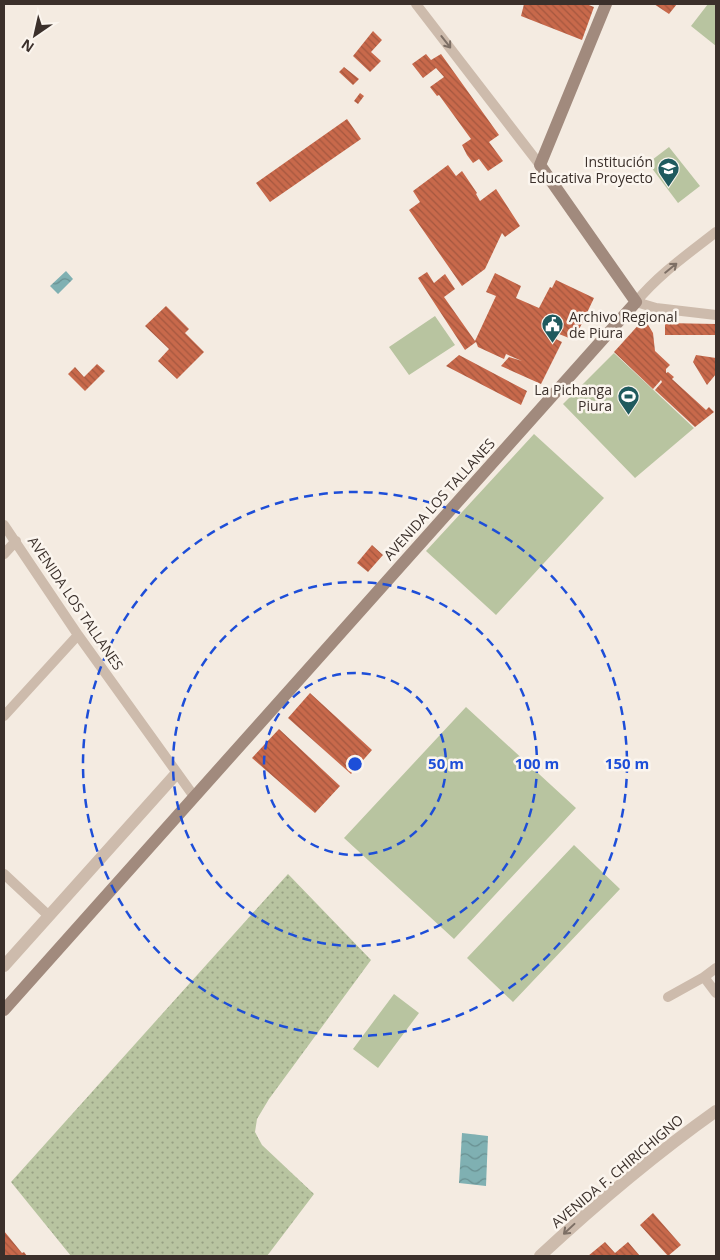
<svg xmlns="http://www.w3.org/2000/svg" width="720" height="1260" font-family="'Open Sans',sans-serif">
	<defs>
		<pattern id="grass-dots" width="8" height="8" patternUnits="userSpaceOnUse" patternTransform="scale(1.25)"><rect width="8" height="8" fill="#b8c4a0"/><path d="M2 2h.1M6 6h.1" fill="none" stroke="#97a083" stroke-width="1.8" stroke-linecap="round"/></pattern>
		<pattern id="water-waves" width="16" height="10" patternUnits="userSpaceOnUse" patternTransform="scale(1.25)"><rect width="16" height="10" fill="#7fb0b2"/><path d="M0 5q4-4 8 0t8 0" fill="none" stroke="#699091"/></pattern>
		<pattern id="building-back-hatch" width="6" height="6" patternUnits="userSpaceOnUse" patternTransform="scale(1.25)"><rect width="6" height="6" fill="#c8694b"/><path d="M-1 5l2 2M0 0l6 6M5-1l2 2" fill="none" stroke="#a4573f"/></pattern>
	</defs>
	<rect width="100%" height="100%" fill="#f4ebe1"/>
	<path fill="url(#grass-dots)" d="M 288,874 L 371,960 L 269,1099 L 257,1119 L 255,1132 L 262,1145 L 314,1194 L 267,1256 L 71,1256 L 11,1182 Z"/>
	<path fill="#b8c4a0" d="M 708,4 L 716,4 L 716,46 L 691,26 Z
		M 669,147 L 700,186 L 678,203 L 648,163 Z
		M 435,316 L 455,345 L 409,375 L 389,347 Z
		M 614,353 L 694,428 L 635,478 L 563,404 Z
		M 534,434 L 604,498 L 496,615 L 426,551 Z
		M 466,707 L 576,808 L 454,939 L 344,838 Z
		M 574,845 L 620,889 L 513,1002 L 467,958 Z
		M 394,994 L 419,1013 L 378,1068 L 353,1049 Z"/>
	<path fill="url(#water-waves)" d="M 66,271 L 73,279 L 58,294 L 50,286 Z
		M 462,1133 L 488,1136 L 486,1186 L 459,1183 Z"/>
	<path fill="url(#building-back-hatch)" d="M 524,4 L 586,4 L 594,7 L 582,40 L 521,16 Z
		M 654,4 L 677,4 L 669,14 Z
		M 373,31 L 382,40 L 371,52 L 381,61 L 370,72 L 353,56 Z
		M 426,54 L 431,60 L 441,54 L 499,135 L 489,142 L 503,161 L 488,171 L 479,159 L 473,163 L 467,155 L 462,145 L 471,139 L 439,95 L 437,96 L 430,87 L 444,77 L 436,68 L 423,78 L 412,64 Z
		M 344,67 L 359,79 L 353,85 L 339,72 Z
		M 360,93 L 364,96 L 358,104 L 354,101 Z
		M 347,119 L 361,139 L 270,202 L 256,183 Z
		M 448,165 L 456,176 L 462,171 L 477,193 L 476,194 L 480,201 L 496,189 L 520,226 L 505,237 L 502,233 L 485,269 L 462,286 L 409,210 L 420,202 L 413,191 Z
		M 427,272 L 434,283 L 445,274 L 455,289 L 444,297 L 475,341 L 496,296 L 486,292 L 495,273 L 521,286 L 516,298 L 539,308 L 550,287 L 552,288 L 556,280 L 594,298 L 574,340 L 554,332 L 552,337 L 562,342 L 541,384 L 501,366 L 509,357 L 522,361 L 506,354 L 504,359 L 478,347 L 476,342 L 465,350 L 418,278 Z
		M 166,306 L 189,329 L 185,333 L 204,352 L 177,379 L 158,361 L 169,349 L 145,326 Z
		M 642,321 L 647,323 L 653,333 L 655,351 L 670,365 L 666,369 L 666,373 L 668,372 L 674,377 L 672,379 L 706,410 L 709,407 L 714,412 L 695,427 L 655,390 L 662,382 L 661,380 L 653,389 L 614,352 Z
		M 665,323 L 716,324 L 716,335 L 665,335 Z
		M 459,355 L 527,391 L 521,405 L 446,366 Z
		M 696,355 L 716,358 L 716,374 L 707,385 L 693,362 Z
		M 97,364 L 105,371 L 85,391 L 68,374 L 75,367 L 84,377 Z
		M 372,545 L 383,555 L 368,572 L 357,563 Z
		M 310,693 L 372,750 L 351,774 L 288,718 Z
		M 279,729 L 340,786 L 315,813 L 252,758 Z
		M 653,1213 L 681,1245 L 668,1256 L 640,1225 Z
		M 4,1231 L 22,1253 L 24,1252 L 27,1256 L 4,1256 Z
		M 605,1242 L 615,1253 L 628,1242 L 640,1256 L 588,1256 Z"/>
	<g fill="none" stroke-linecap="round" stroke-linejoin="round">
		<path stroke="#cdbbac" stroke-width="10" d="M 416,4 L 540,165
			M 716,232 C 688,254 659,274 636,302 L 656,308 L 716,315
			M 4,525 L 78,635 L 193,795
			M 4,554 L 16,541
			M 4,716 L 78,635
			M 4,874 L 49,916
			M 704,977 L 716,968
			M 668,997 L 704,977 L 716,993"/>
		<path stroke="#cdbbac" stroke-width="12" d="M 4,966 L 176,774
			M 540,1256 C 596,1204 654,1155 716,1111"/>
		<path stroke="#a18a7d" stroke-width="12" d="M 4,1010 L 636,302 L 540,165 L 606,4"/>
	</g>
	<defs><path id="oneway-shaft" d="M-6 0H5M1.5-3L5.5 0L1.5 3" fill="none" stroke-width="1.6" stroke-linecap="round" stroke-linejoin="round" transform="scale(1.25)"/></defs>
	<g stroke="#7d6f65">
		<use href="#oneway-shaft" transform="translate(446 42) rotate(52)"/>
		<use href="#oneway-shaft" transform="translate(671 268) rotate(-39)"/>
		<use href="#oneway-shaft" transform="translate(569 1229) rotate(137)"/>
	</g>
	<g fill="none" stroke="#1d4ed8" stroke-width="2.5" stroke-dasharray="9 6">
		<circle cx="355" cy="764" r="91"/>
		<circle cx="355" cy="764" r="182"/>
		<circle cx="355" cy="764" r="272"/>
	</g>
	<defs>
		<symbol id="school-pin" viewBox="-11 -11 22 30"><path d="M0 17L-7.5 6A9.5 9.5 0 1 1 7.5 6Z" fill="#1f5a5e" stroke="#fbf5ee"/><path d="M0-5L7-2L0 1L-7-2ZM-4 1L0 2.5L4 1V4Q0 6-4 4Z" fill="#fff"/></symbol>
		<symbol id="civic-pin" viewBox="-11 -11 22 30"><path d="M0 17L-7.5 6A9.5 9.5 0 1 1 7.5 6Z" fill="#1f5a5e" stroke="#fbf5ee"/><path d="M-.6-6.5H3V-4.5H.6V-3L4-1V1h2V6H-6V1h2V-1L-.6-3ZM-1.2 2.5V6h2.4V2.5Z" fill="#fff"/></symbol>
		<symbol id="stadium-pin" viewBox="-11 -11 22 30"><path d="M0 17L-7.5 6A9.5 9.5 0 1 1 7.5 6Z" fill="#1f5a5e" stroke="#fbf5ee"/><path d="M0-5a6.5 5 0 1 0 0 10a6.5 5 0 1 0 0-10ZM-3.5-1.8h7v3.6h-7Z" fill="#fff"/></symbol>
	</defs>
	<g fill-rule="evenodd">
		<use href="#school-pin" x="656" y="156" width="25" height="34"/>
		<use href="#civic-pin" x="540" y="312" width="25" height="34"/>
		<use href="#stadium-pin" x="616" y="384" width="25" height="34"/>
	</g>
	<g text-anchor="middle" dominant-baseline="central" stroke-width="5" stroke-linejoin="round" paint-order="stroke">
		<g font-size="14" fill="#3b302b" stroke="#fbf5ee" text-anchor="end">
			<text x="653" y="161">Institución<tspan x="653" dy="16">Educativa Proyecto</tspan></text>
			<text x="569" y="316" text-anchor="start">Archivo Regional<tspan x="569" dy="16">de Piura</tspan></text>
			<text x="612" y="389">La Pichanga<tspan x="612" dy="16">Piura</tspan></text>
		</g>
		<g font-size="14" fill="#3b302b" stroke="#fbf5ee">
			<text transform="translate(439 499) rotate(-48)">AVENIDA LOS TALLANES</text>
			<text transform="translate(76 603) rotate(56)">AVENIDA LOS TALLANES</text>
			<text transform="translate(617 1171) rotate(-40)">AVENIDA F. CHIRICHIGNO</text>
		</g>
	</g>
	<circle cx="355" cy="764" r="8" fill="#1d4ed8" stroke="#fbf5ee" stroke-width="2.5"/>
	<g font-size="15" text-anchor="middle" font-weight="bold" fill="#1d4ed8" stroke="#fbf5ee" stroke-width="5" stroke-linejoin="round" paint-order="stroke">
		<text x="446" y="769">50 m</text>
		<text x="537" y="769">100 m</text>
		<text x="627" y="769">150 m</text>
	</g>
	<rect width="720" height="1260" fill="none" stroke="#3b302b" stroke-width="10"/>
	<g transform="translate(35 35) rotate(214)" stroke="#fbf5ee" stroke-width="4" paint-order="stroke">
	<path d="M0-4L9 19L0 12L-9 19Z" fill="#3b302b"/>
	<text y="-8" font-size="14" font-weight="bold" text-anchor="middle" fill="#3b302b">N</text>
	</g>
</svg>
